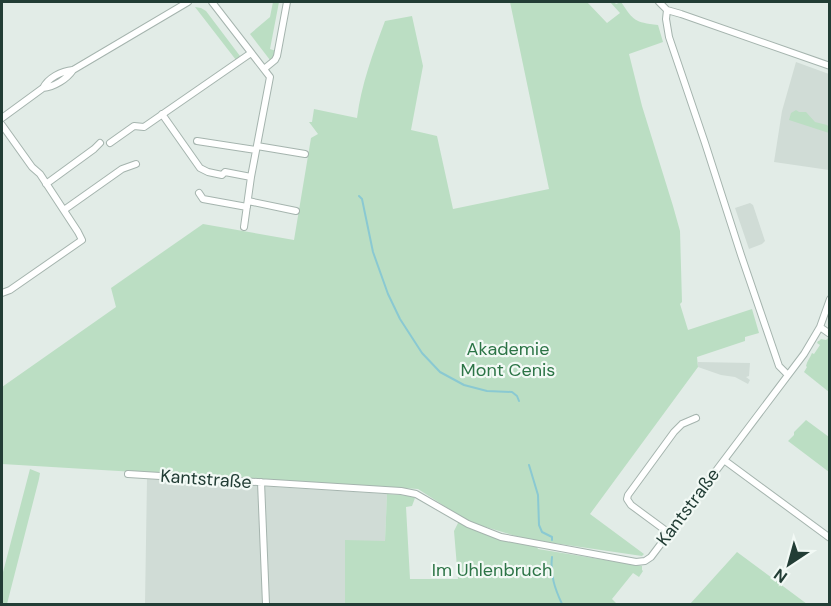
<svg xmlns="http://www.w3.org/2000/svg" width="831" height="606" font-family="'DM Sans',sans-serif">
	<rect width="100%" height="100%" fill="#e2ece7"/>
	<path fill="#d0dcd6" d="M 796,62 L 829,74 L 829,170 L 774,162 L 782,111 Z
		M 750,203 L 753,205 L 765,241 L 762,244 L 749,249 L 735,208 Z
		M 698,362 L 750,363 L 749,376 L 746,377 L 750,380 L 748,384 L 735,377 L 721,375 L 698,367 Z
		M 147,479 L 387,494 L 385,541 L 345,541 L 345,604 L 145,604 Z"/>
	<path fill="#bbdec3" d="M 273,2 L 279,2 L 270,49 L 276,51 L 275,55 L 270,60 L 250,34 L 270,17 Z
		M 510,2 L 587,2 L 607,23 L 620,13 L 610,2 L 614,2 L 616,4 L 621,2 C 634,21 634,22 658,25 L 663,42 L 629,54 L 642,106 L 673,206 L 680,231 L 682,302 L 680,304 L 688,330 L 752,309 L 759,333 L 745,337 L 745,341 L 697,357 L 698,367 L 590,514 L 644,554 L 642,556 L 526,539 L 469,522 L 418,489 L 2,464 L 2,387 L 116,307 L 111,288 L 203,224 L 294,240 L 311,138 L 318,134 L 309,122 L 312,122 L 314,109 L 357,118 C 361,85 373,53 385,21 L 412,16 L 423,66 L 411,130 L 437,136 L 453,209 L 549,189 Z
		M 195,7 L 201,8 L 206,11 L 240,56 L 236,60 Z
		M 796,110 L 799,112 L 806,112 L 815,122 L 827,125 L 829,127 L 829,133 L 789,120 L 791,113 Z
		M 829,337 L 830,337 L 829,392 L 804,372 L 807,367 L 806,366 C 807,361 810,358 812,353 L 814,354 L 820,345 L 817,343 L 818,341 L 819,341 L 821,339 L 826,340 Z
		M 806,420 L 829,437 L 829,472 L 788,441 L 794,435 L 794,432 Z
		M 30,469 L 40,473 L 39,479 L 7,604 L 2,604 L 2,576 Z
		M 387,494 L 413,496 L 415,498 L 412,506 L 406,507 L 410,579 L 458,579 L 454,531 L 459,521 L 536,545 L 538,549 L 642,566 L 642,570 L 643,571 L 639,577 L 633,573 L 612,599 L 616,603 L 615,604 L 345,604 L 345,540 L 385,541 Z
		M 737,552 L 807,604 L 690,604 Z"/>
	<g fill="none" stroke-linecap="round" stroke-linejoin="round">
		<path stroke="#8ac9d2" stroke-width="2" d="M 359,196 L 362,199 L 373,252 L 388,294 L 400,319 L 422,353 L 440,372 L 464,385 L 487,391 L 512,392 L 517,396 L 519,401
			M 529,465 L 538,495 L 539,525 L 542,532 L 552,537 L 552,540
			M 552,557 C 550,575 555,589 562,604"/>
		<defs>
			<path id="minor" d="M 212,2 L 270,77 L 251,177 L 244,227
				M 659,2 L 667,10 L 681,14 L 830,66
				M 667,10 L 666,19 L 669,37 L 705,143 L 741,255 L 779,366 L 788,375
				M 264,69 L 275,60 L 277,56 L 287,2
				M 43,88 C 48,78 61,71 73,70 L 188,2
				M 162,114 L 200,168 L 208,172 L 222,175 L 225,172 L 251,177
				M 2,118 L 43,88 C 54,87 67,79 73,70
				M 2,125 L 32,167 L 40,174 L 78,232 L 82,240 L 10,290 L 2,293
				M 197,141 L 256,150
				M 110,143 L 134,126 L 144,127 L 251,53
				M 257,146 L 305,154
				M 46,184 L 94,149 L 100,143
				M 199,193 L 203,199 L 247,207
				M 248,201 L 296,211
				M 64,210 L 122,169 L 136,164
				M 820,327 L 830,334
				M 724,460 L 830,538
				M 128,474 L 401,491 L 416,494 L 468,524 L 501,537 L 636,562 L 645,561 L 651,557 L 804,354 L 820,327 L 830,299
				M 261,482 L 266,604
				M 669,533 L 631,505 L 627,499 L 628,495 L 674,432 L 682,424 L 696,418"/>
		</defs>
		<use href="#minor" stroke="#a5b4ae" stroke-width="8"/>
		<use href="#minor" stroke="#fff" stroke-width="6"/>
	</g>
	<g text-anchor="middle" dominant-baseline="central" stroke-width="4.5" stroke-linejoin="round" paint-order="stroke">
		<g font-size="18" fill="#2c7446" stroke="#f2f9f5">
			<text x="508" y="349">Akademie<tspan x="508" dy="21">Mont Cenis</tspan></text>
			<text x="492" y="570">Im Uhlenbruch</text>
		</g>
		<g font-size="18" fill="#223d35" stroke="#f2f9f5">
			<text transform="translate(206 479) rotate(4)">Kantstraße</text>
			<text transform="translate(688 507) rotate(-53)">Kantstraße</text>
		</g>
	</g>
	<rect width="831" height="606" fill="none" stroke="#223d35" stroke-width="6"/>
	<g transform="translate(789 564) rotate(216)" stroke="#f2f9f5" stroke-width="4.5" paint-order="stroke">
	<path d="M0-4.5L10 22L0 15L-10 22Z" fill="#223d35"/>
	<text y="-9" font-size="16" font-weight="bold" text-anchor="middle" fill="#223d35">N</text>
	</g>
</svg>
